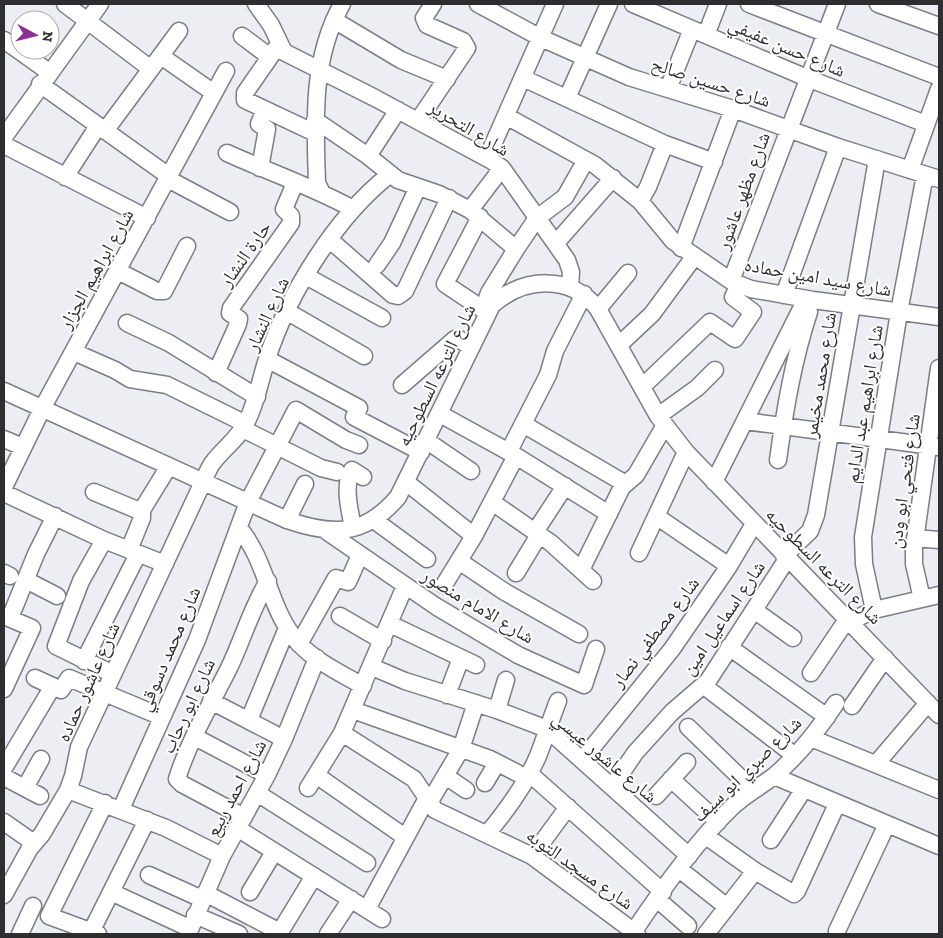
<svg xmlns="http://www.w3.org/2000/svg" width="943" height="938" font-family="'Zilla Slab','Noto Naskh Arabic',serif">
	<rect width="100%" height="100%" fill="#ededf4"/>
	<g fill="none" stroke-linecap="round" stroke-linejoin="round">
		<defs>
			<path id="minor" d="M 65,4 L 151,69
				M 256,4 L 271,25 L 284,52 L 375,98 L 492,161 L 502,168 L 567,260 L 571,272 L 570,287
				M 478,4 L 541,38 L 629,77 L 733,109 L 838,147 L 939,179
				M 633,4 L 807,78 L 926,124
				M 749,4 L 939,77
				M 878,4 L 939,26
				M 334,20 L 401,60 L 447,79
				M 706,35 L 718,4
				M 242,36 L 270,57
				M 4,40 L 49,72
				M 279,44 L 245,93 L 245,100 L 315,133
				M 161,56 L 214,93
				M 523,78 L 665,144 L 714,162
				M 40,84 L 170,177
				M 668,89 L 692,29
				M 567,98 L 609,4
				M 506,116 L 595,165 L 640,201 L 673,241 L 731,281 L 751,289 L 813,300 L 939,317
				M 315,120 L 368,156 L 398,180 L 439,194 L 470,210 L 516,249
				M 418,121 L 467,48 L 463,41 L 427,25 L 424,18 L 433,4
				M 105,131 L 179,31
				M 4,137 L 100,4
				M 4,145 L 147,218
				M 227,153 C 269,172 313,187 353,209
				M 368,156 L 398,110
				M 487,158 L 555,4
				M 260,168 L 267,129 L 259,124 L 264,111
				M 910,170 L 939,89
				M 65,177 L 98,126
				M 168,179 L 230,212
				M 321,191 L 317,183 C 315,121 311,60 342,4
				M 640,201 L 648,187 L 665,144
				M 470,210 L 502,168
				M 480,217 L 445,284 L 487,312
				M 330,240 L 393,295 L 398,296 L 405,291 L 449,198
				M 556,243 L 613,178
				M 681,248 L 733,109
				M 377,265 L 392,243 L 418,187
				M 118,271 L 157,291 L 164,291 L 187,246
				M 306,276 L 382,318
				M 731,281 L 837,4
				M 784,295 L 838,147
				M 598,309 L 628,273
				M 483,310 L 489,293 L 516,249 L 537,218 L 565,197 L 586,160
				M 288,312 L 364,356
				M 127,323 L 169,343 L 257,397
				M 619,345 L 652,314 L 694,257
				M 74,352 L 115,370 L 130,379 L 167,385 L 246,424
				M 267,359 L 359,408 L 354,417 L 421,452
				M 216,373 L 238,324 L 239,319 L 230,313 L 231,308 L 291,223 L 291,216 L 284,209 L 295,183
				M 402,385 L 455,339 L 459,339 L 471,347
				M 643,386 L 710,322 L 735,339 L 753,312 L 733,297 L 739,285
				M 4,391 L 287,520 C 333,536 365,536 398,497 L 492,305 C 524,277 570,274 598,309 L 658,416 L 686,452 L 939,715
				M 440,414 L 516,456 L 609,514
				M 658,416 L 697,388 L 715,370
				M 745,421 L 939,447
				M 523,424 L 624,483
				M 243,429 L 321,468 L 337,472
				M 4,439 L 23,447
				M 427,441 L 471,471
				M 509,451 L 548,375 L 555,351 L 584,294
				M 778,460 C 785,409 793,361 809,312
				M 406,482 L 474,536
				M 714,482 L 806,299
				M 4,487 L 43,407 L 226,71
				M 94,492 L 142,512
				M 4,493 L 104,540 L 165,564
				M 492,502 L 551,543 L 593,581
				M 656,516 L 729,566
				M 287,520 L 305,484
				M 374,520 L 427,559
				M 239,528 C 266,560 268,602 292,635 C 309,659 339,672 363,686
				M 353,528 C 350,511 343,486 352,470 L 363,477
				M 326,531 L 437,607 L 518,655 L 584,685 L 596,649
				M 535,532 L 565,486
				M 915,538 L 939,540
				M 104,540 L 81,581 L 56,646 L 113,674
				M 129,550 L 142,518 L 142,510 L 169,466
				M 639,553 L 686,452
				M 784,556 L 810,531 L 816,515 L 877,159
				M 459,561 L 505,592 L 579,634
				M 581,570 L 622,487 L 636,475 L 665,425
				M 4,573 L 10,576
				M 516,573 L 539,535
				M 26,580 L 57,596
				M 444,585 L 474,536 L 516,456
				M 922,599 L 914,564 L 914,548 L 939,368
				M 754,610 L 793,638
				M 874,610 L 864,564 L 863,537 L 899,312 L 925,175
				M 4,616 L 32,628 L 4,689
				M 340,616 L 383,641
				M 10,618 L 36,554 L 55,516
				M 851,621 L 874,610 L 939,595
				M 390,624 L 476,665
				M 299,644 L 336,578 L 348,582 L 360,555
				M 729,647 L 827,717
				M 84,661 L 138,554
				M 372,667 L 405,681 L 497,710 L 547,729 L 689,856
				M 811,673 L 848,618
				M 35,678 L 61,690 L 69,678 L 162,717
				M 704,686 L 794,755
				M 447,695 L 461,658
				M 211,701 L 284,739
				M 852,706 L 885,658
				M 353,710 L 490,759 L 527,778
				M 497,710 L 506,680
				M 249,720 L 287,628
				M 688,727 L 753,790
				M 342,733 L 414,779 L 435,810 L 532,856 L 637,934
				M 195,737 L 267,775
				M 811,738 L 939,790
				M 582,760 L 672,649 L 729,566 L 754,524
				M 876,764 L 928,703
				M 4,768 L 53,686
				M 529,773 L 663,892
				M 316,775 L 405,837
				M 774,776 L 939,846
				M 4,777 L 40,796
				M 447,777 L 466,790
				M 671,779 L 718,822
				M 485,783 L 497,763
				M 612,787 L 635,753 L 672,712 L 708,681 L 787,559
				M 25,788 L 41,759
				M 308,788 L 342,733 L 405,586
				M 68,790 L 166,828 L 222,856
				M 257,793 L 367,863
				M 656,796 L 687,762
				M 429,803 L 461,749 L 476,703
				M 121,809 L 197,640 L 248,502 L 296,410 L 346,440 L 359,445
				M 244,817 L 182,784 L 177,779 C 189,740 211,704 229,668 C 243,639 251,609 268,581
				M 4,822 L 34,843
				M 237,828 L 382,919
				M 487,834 C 507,810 526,784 538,756 C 545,738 551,719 558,701
				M 706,836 L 755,871 L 794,894 L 797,891 L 837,804
				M 771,840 L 804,789
				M 532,856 L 568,807
				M 679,869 L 727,907
				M 149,875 L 202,899
				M 111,892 L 189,928
				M 250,892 L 274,852
				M 205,893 L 280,932 L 314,876
				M 4,895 L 30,848 L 42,834 L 68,790 L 73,776 L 79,747 L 203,482 C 206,475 209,467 214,461 C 225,447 239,438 247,421 C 257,401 260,380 267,359 C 288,294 335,218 389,175
				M 657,899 L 688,926
				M 367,909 L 427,798
				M 195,915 L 239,934
				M 837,931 L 887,824
				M 91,932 L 147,820
				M 20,934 L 33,906
				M 98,934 L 49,916 L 105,803
				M 188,934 L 222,856 L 267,775 L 284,739 L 317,658
				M 328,934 L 351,899
				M 632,934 C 660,892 695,843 731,808 C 744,795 760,787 774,776 C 798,756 819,729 836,703
				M 706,934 L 755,871"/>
		</defs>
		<use href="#minor" stroke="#7d7d84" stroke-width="19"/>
		<use href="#minor" stroke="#fff" stroke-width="16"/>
	</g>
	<g text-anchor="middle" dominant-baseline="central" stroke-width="4" stroke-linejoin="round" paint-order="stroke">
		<g font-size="19" fill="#2e2e30" stroke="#fff">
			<text transform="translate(787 47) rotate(23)">شارع حسن عفيفي</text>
			<text transform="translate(711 82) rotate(18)">شارع حسين صالح</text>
			<text transform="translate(469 128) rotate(31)">شارع التحرير</text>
			<text transform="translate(743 191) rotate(-70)">شارع مظهر عاشور</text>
			<text transform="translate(245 254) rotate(-55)">حارة النشار</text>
			<text transform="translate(96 269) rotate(-61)">شارع ابراهيم الجزار</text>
			<text transform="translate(818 277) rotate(10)">شارع سيد امين حماده</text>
			<text transform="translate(267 314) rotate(-65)">شارع النشار</text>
			<text transform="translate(436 375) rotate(-64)">شارع الترعه السطوحيه</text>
			<text transform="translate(820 375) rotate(-81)">شارع محمد مخيمر</text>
			<text transform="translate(864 404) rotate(-81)">شارع ابراهيم عبد الدايم</text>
			<text transform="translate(904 481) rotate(-82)">شارع فتحي ابو ودن</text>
			<text transform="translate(824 566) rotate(45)">شارع الترعه السطوحيه</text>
			<text transform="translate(478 606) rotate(31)">شارع الامام منصور</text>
			<text transform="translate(723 618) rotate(-56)">شارع اسماعيل امين</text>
			<text transform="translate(655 632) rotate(-53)">شارع مصطفي نصار</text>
			<text transform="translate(169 649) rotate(-67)">شارع محمد دسوقي</text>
			<text transform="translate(88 682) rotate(-66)">شارع عاشور حماده</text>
			<text transform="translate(188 706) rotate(-65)">شارع ابو رحاب</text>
			<text transform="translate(605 757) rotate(40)">شارع عاشور عيسي</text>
			<text transform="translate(747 769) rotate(-44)">شارع صبري ابو سيف</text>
			<text transform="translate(236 788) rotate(-62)">شارع احمد ربيع</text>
			<text transform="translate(580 869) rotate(35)">شارع مسجد التوبه</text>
		</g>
	</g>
	<rect width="943" height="938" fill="none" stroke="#2e2e30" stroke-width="10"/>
	<g transform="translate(35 35) rotate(97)"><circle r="24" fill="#ffffff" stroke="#ababac"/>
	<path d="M0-4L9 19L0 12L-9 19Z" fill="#8d2e97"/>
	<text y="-8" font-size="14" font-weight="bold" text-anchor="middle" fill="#2e2e30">N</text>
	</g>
</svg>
